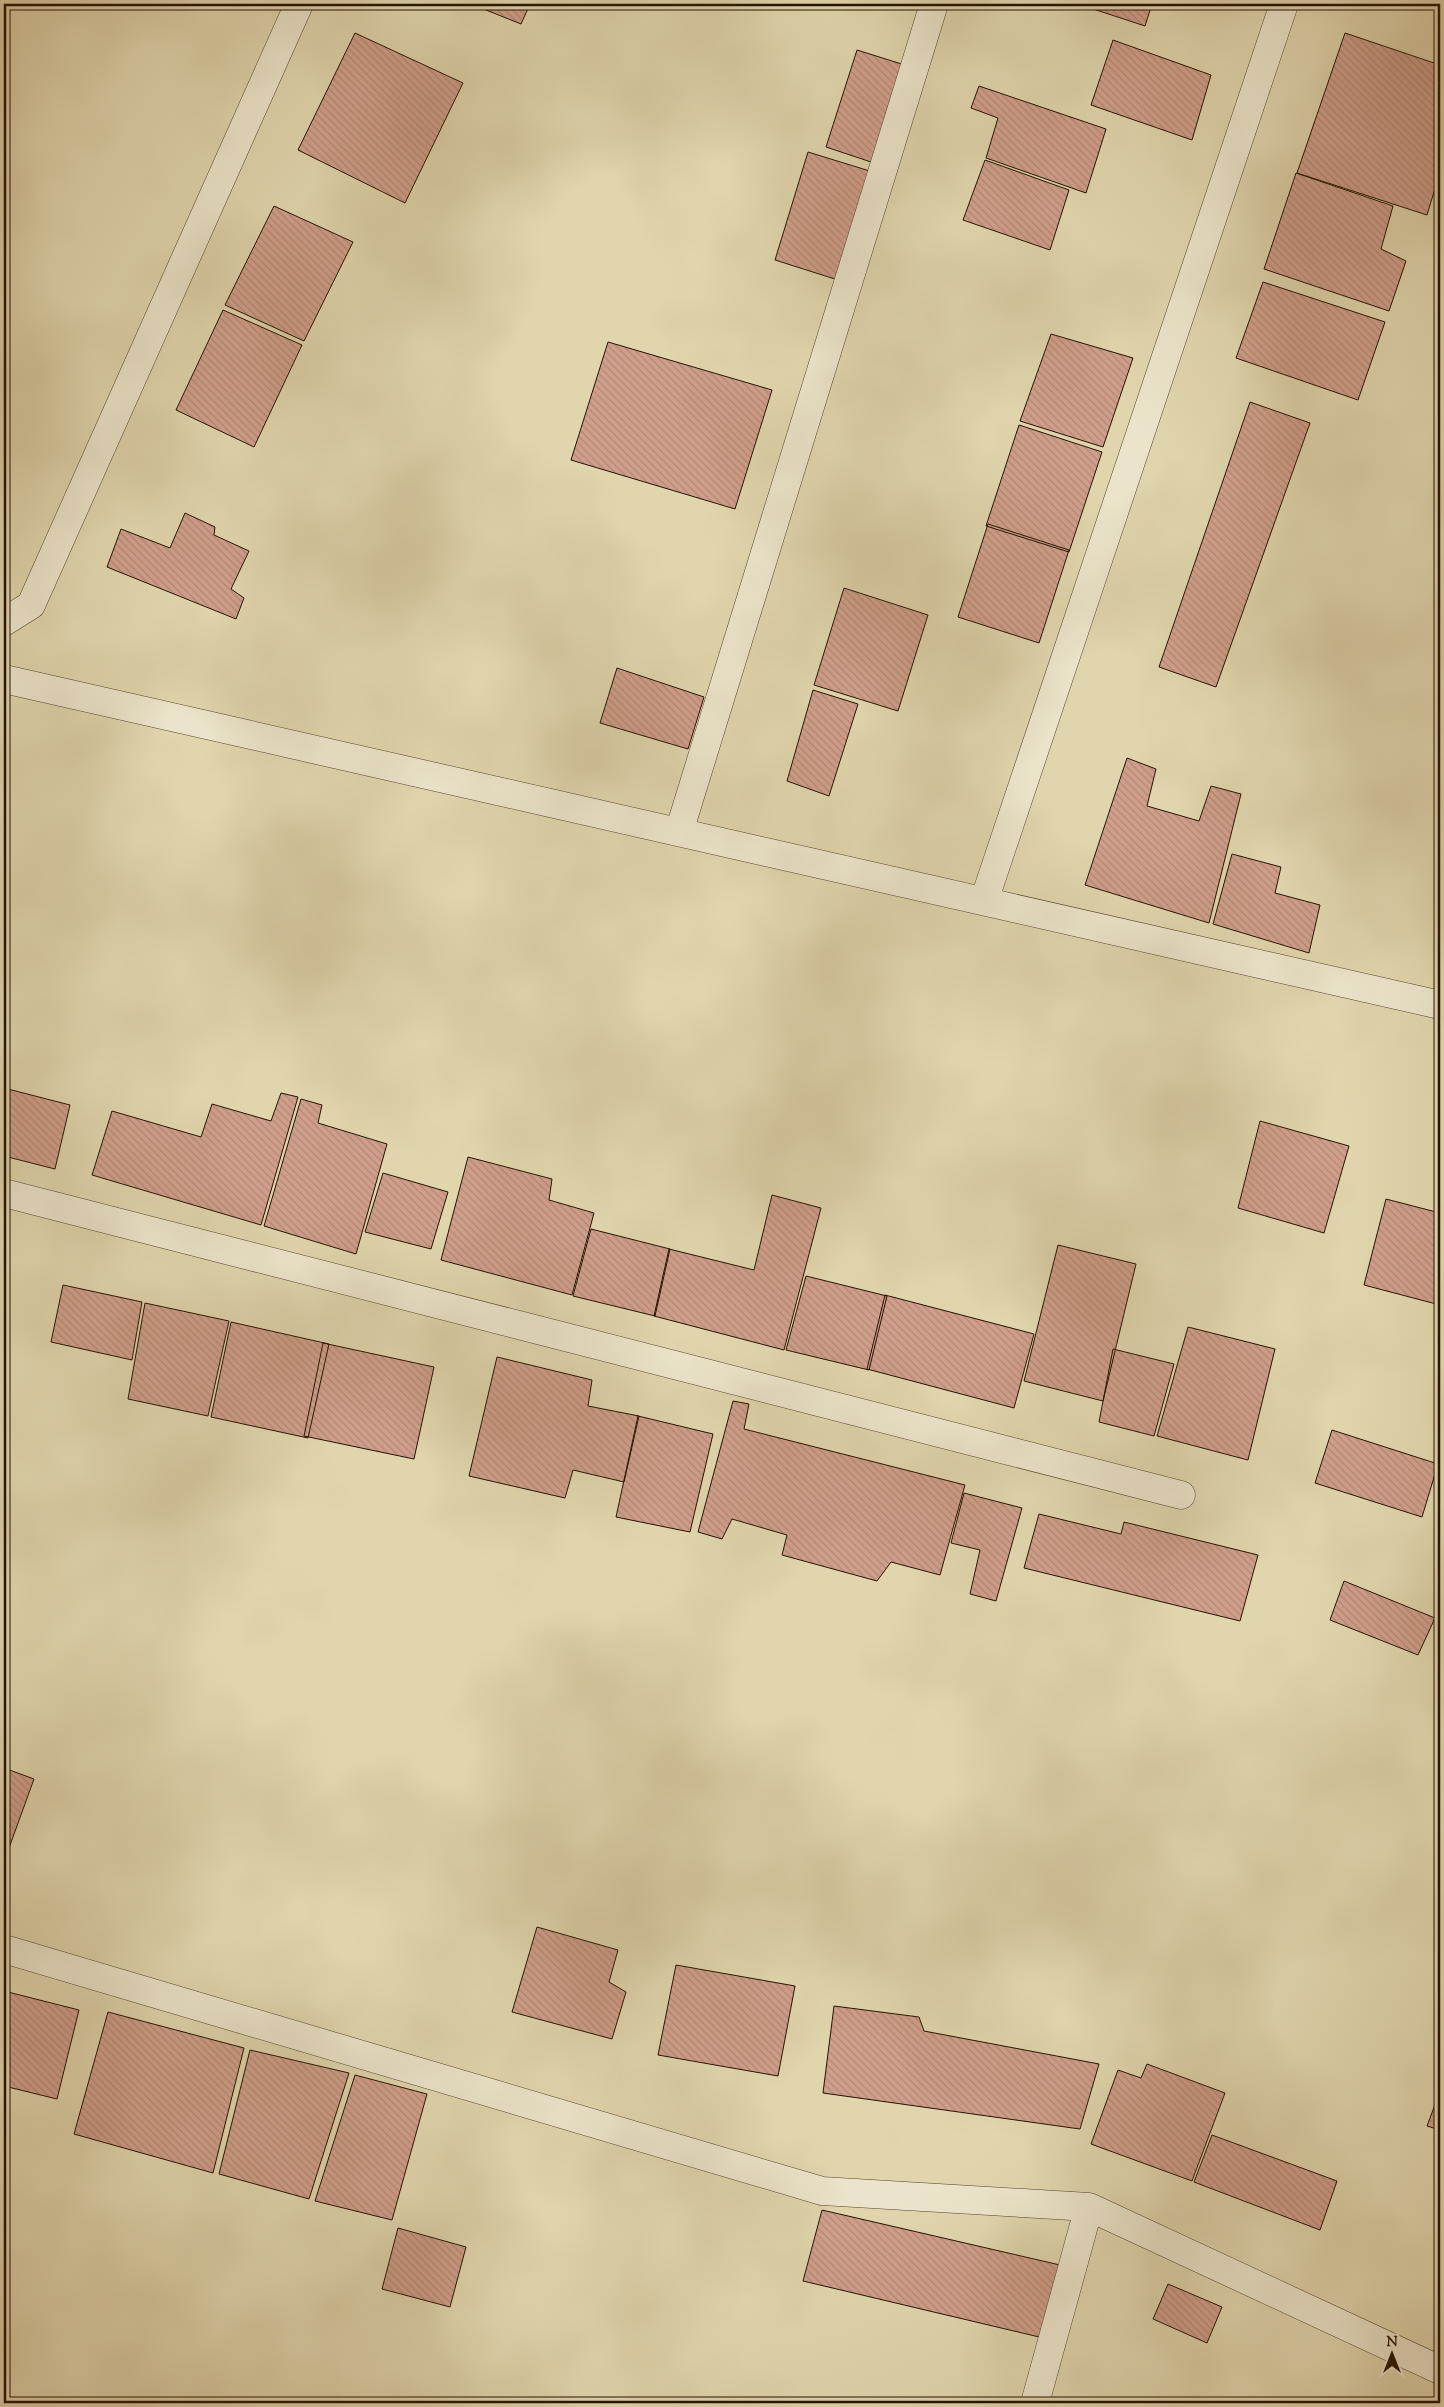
<svg xmlns="http://www.w3.org/2000/svg" width="1444" height="2407" font-family="'Sorts Mill Goudy',serif">
	<defs>
		<pattern id="building-back-hatch" width="6" height="6" patternUnits="userSpaceOnUse" patternTransform="scale(1.25)"><rect width="6" height="6" fill="#d09f8b"/><path d="M-1 5l2 2M0 0l6 6M5-1l2 2" fill="none" stroke="#b28876"/></pattern>
	</defs>
	<rect width="100%" height="100%" fill="#e0d5ad"/>
	<filter id="stains"><feTurbulence type="fractalNoise" baseFrequency=".004" numOctaves="4"/><feColorMatrix values="0 0 0 0 .2 0 0 0 0 .09 0 0 0 0 .02 0 0 0 .5 -.17"/></filter>
	<radialGradient id="worn" r=".72"><stop offset=".6" stop-color="#630" stop-opacity="0"/><stop offset="1" stop-color="#630" stop-opacity=".3"/></radialGradient>
	<path fill="url(#building-back-hatch)" stroke="#241301" d="M 471,4 L 530,4 L 521,24 Z
		M 1078,4 L 1152,4 L 1145,26 Z
		M 355,33 L 463,83 L 405,203 L 298,150 Z
		M 1345,33 L 1440,65 L 1440,172 L 1427,215 L 1297,173 Z
		M 1113,40 L 1211,75 L 1192,140 L 1091,105 Z
		M 857,50 L 908,66 L 877,164 L 826,147 Z
		M 979,86 L 1106,129 L 1086,193 L 986,158 L 998,118 L 971,108 Z
		M 808,152 L 873,172 L 838,280 L 775,260 Z
		M 985,160 L 1069,190 L 1050,250 L 963,220 Z
		M 1296,173 L 1393,206 L 1381,249 L 1406,261 L 1389,311 L 1264,269 Z
		M 274,206 L 353,242 L 304,341 L 225,305 Z
		M 1263,282 L 1385,322 L 1358,400 L 1236,358 Z
		M 223,310 L 302,345 L 254,447 L 176,410 Z
		M 1051,334 L 1133,358 L 1103,447 L 1020,421 Z
		M 608,342 L 772,390 L 735,509 L 571,460 Z
		M 1250,402 L 1310,423 L 1216,687 L 1159,667 Z
		M 1019,425 L 1102,452 L 1069,552 L 986,526 Z
		M 185,513 L 215,527 L 214,535 L 249,551 L 231,589 L 244,598 L 236,619 L 107,567 L 121,529 L 170,548 Z
		M 988,524 L 1069,550 L 1039,643 L 958,617 Z
		M 844,588 L 928,615 L 898,711 L 814,685 Z
		M 617,668 L 704,697 L 688,749 L 600,723 Z
		M 813,690 L 858,704 L 829,796 L 787,781 Z
		M 1127,758 L 1156,769 L 1147,806 L 1199,821 L 1211,786 L 1241,794 L 1209,923 L 1085,885 Z
		M 1232,854 L 1281,867 L 1275,893 L 1320,905 L 1309,953 L 1213,924 Z
		M 4,1088 L 70,1105 L 55,1169 L 4,1156 Z
		M 281,1093 L 298,1097 L 261,1225 L 92,1175 L 112,1111 L 201,1137 L 212,1104 L 271,1121 Z
		M 301,1099 L 322,1105 L 318,1123 L 387,1144 L 356,1254 L 264,1226 Z
		M 1260,1121 L 1349,1146 L 1324,1233 L 1238,1208 Z
		M 468,1157 L 552,1179 L 549,1200 L 594,1213 L 572,1295 L 441,1260 Z
		M 383,1173 L 448,1192 L 431,1249 L 365,1232 Z
		M 772,1195 L 821,1208 L 784,1350 L 654,1316 L 669,1249 L 754,1270 Z
		M 1386,1199 L 1440,1213 L 1440,1305 L 1364,1285 Z
		M 591,1229 L 670,1249 L 655,1316 L 573,1296 Z
		M 1058,1245 L 1136,1264 L 1103,1401 L 1024,1381 Z
		M 806,1276 L 887,1296 L 869,1370 L 786,1350 Z
		M 63,1285 L 142,1302 L 132,1360 L 51,1342 Z
		M 885,1295 L 1034,1334 L 1014,1408 L 867,1369 Z
		M 145,1303 L 229,1321 L 208,1416 L 128,1399 Z
		M 231,1322 L 329,1344 L 308,1438 L 211,1417 Z
		M 1188,1327 L 1275,1349 L 1248,1460 L 1157,1436 Z
		M 323,1343 L 434,1367 L 414,1459 L 304,1436 Z
		M 1113,1349 L 1174,1364 L 1154,1436 L 1099,1422 Z
		M 497,1357 L 592,1380 L 588,1406 L 639,1416 L 624,1482 L 573,1470 L 565,1498 L 469,1476 Z
		M 733,1401 L 749,1404 L 744,1429 L 965,1485 L 940,1575 L 891,1562 L 877,1581 L 782,1555 L 787,1535 L 732,1519 L 722,1539 L 698,1532 Z
		M 638,1416 L 713,1434 L 690,1532 L 616,1517 Z
		M 1332,1430 L 1438,1464 L 1422,1517 L 1315,1483 Z
		M 964,1493 L 1022,1508 L 996,1601 L 970,1594 L 980,1550 L 951,1543 Z
		M 1039,1514 L 1121,1534 L 1124,1522 L 1258,1555 L 1240,1621 L 1024,1568 Z
		M 1344,1581 L 1435,1618 L 1418,1655 L 1330,1620 Z
		M 4,1768 L 34,1779 L 5,1859 L 4,1859 Z
		M 537,1927 L 618,1950 L 609,1982 L 626,1992 L 612,2039 L 512,2012 Z
		M 676,1965 L 795,1986 L 778,2076 L 658,2055 Z
		M 4,1991 L 79,2010 L 57,2099 L 4,2086 Z
		M 834,2006 L 919,2017 L 924,2031 L 1099,2064 L 1080,2129 L 823,2093 Z
		M 108,2012 L 244,2048 L 213,2173 L 74,2134 Z
		M 250,2050 L 349,2073 L 309,2199 L 219,2174 Z
		M 1147,2064 L 1225,2093 L 1192,2181 L 1091,2144 L 1118,2070 L 1141,2078 Z
		M 355,2075 L 427,2094 L 392,2220 L 315,2201 Z
		M 1440,2091 L 1440,2130 L 1427,2126 Z
		M 1212,2135 L 1337,2181 L 1320,2230 L 1194,2182 Z
		M 822,2210 L 1073,2268 L 1056,2341 L 803,2281 Z
		M 398,2228 L 466,2247 L 450,2307 L 382,2289 Z
		M 1168,2284 L 1222,2307 L 1207,2343 L 1153,2319 Z"/>
	<g fill="none" stroke-linecap="round" stroke-linejoin="round">
		<defs>
			<path id="minor" d="M 4,622 L 31,605 L 299,4
				M 4,679 L 1440,1005
				M 679,832 L 934,4
				M 984,901 L 1284,4
				M 4,1193 L 1181,1495
				M 4,1949 L 822,2191 L 1089,2207 L 1440,2370
				M 1035,2403 L 1089,2207"/>
		</defs>
		<use href="#minor" stroke="#53442c" stroke-width="29"/>
		<use href="#minor" stroke="#ebe4ca" stroke-width="28"/>
	</g>
	<rect width="1444" height="2407" fill="none" stroke="#e0d5ad" stroke-width="20"/>
	<rect x="5" y="5" width="1434" height="2397" fill="none" stroke="#241301" stroke-width="2.5"/>
	<rect x="10" y="10" width="1424" height="2387" fill="none" stroke="#241301"/>
	<g transform="translate(1392 2354)" stroke="#ebe4ca" stroke-width="4" paint-order="stroke">
	<path d="M0-4L9 19L0 12L-9 19Z" fill="#241301"/>
	<text y="-8" font-size="14" font-weight="bold" text-anchor="middle" fill="#241301">N</text>
	</g>
	<rect width="100%" height="100%" filter="url(#stains)"/>
	<rect width="100%" height="100%" fill="url(#worn)"/>
</svg>
